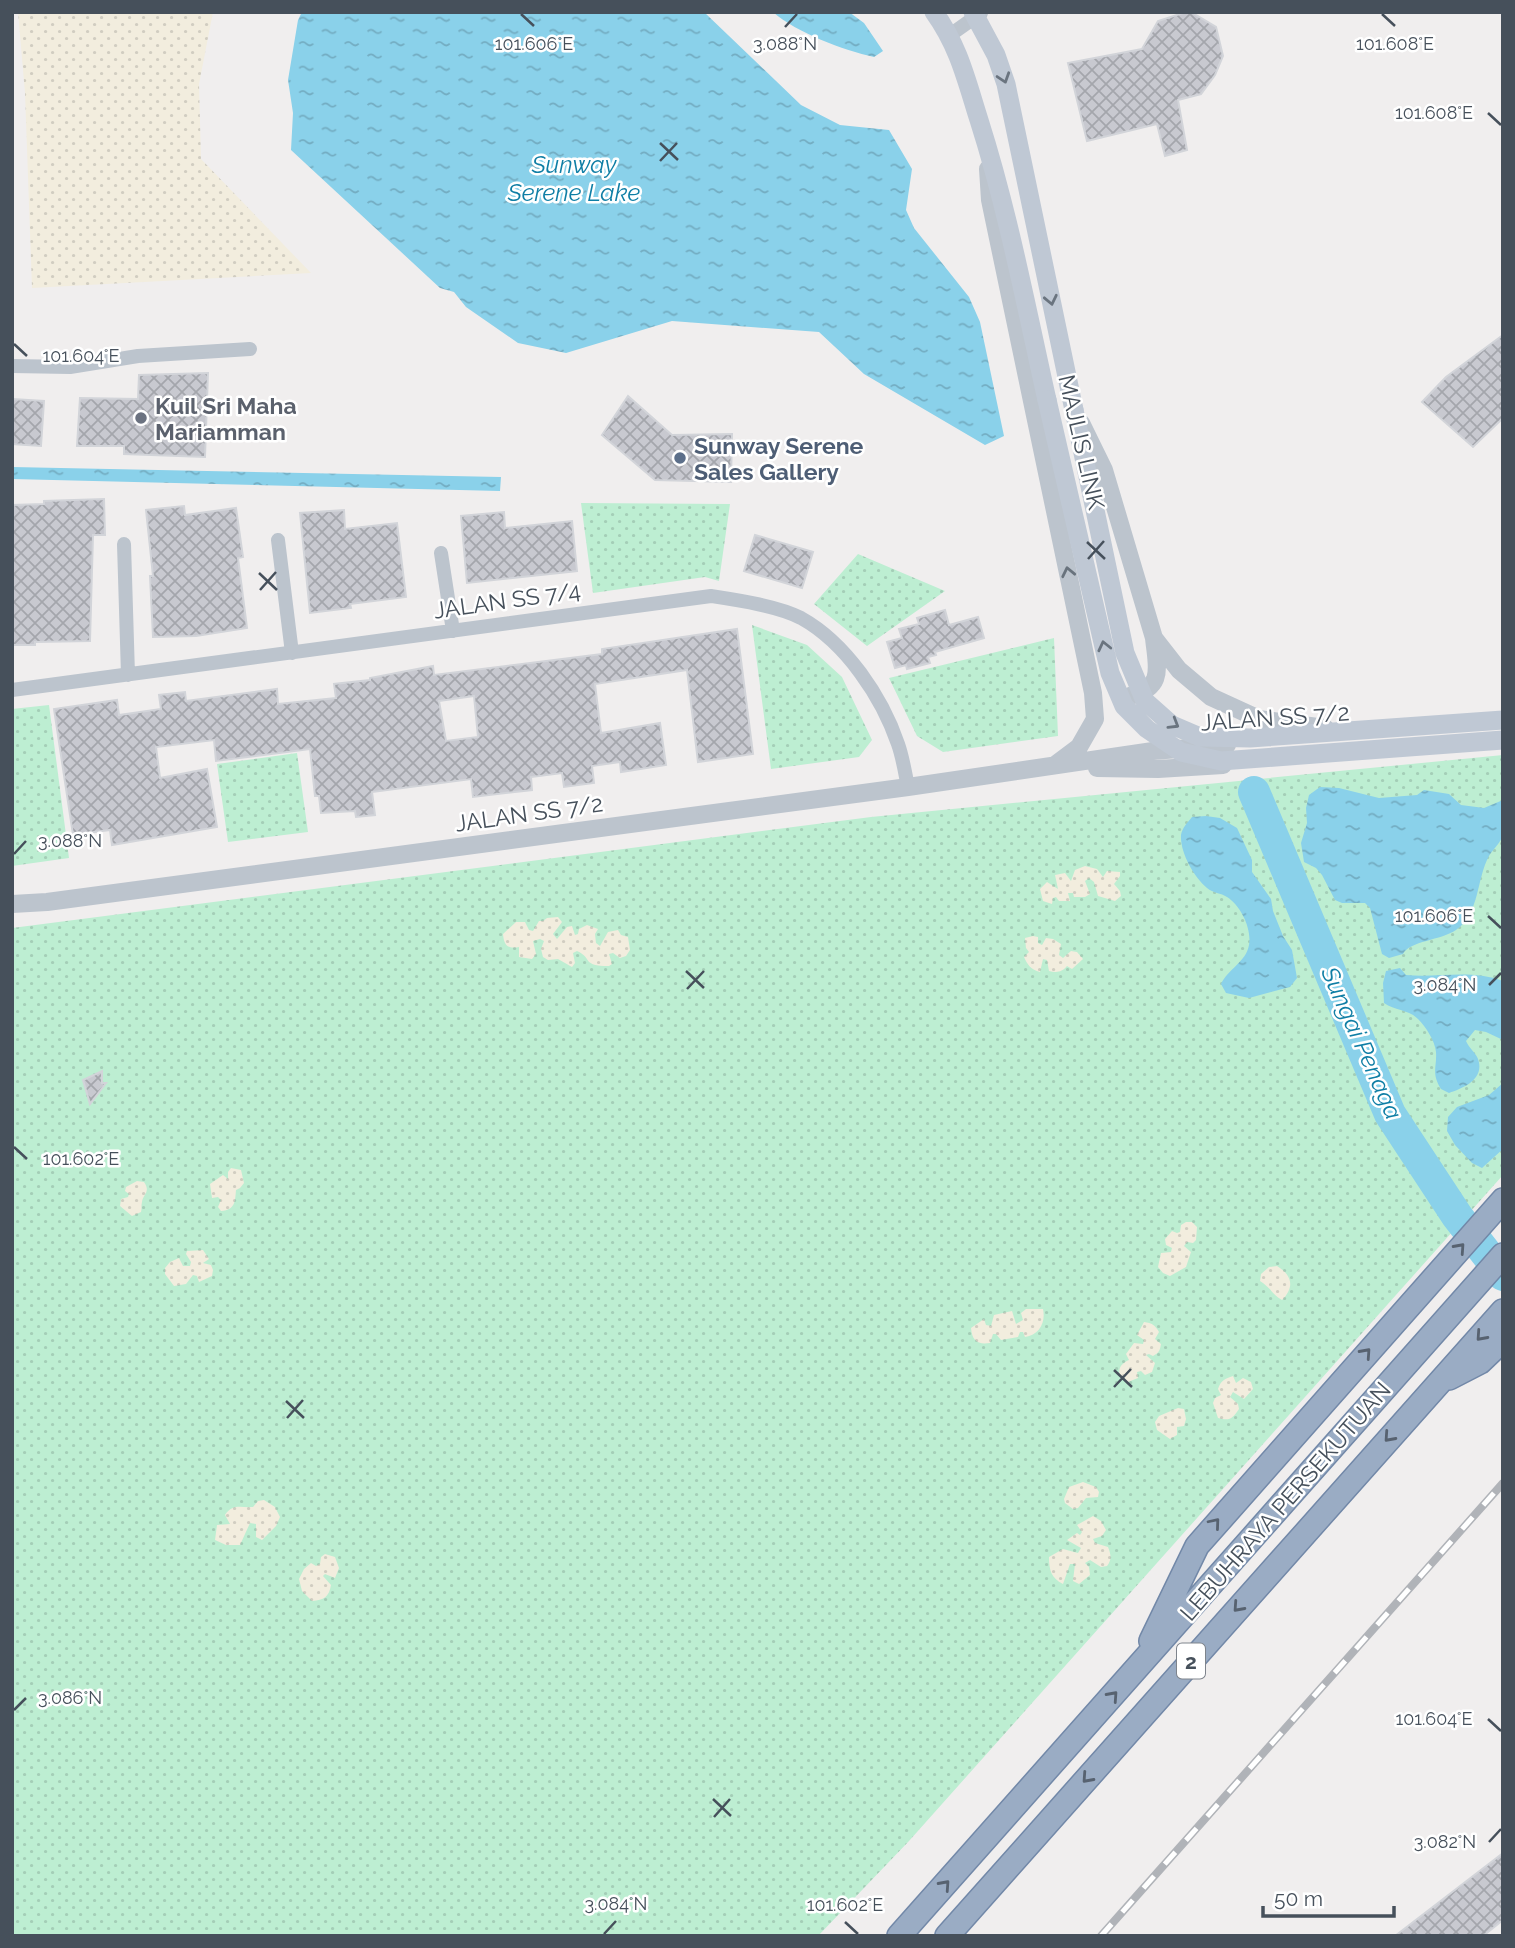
<svg xmlns="http://www.w3.org/2000/svg" width="1515" height="1948" font-family="Raleway,sans-serif">
	<defs>
		<pattern id="grass-dots" width="8" height="8" patternUnits="userSpaceOnUse" patternTransform="scale(1.75)"><rect width="8" height="8" fill="#bdeed2"/><path d="M2 2h.1M6 6h.1" fill="none" stroke="#a4ceb7" stroke-width="1.8" stroke-linecap="round"/></pattern>
		<pattern id="sand-dots" width="8" height="8" patternUnits="userSpaceOnUse" patternTransform="scale(1.75)"><rect width="8" height="8" fill="#f2edde"/><path d="M2 2h.1M6 6h.1" fill="none" stroke="#d1cdc1" stroke-width="1.8" stroke-linecap="round"/></pattern>
		<pattern id="water-ripples" width="26" height="14" patternUnits="userSpaceOnUse" patternTransform="scale(1.75)"><rect width="26" height="14" fill="#8ad1ea"/><path d="M2 4q2-2 4 0t4 0M15 11q2-2 4 0t4 0" fill="none" stroke="#73acc1"/></pattern>
		<pattern id="building-cross-hatch" width="8" height="8" patternUnits="userSpaceOnUse" patternTransform="scale(1.75)"><rect width="8" height="8" fill="#c8c9d0"/><path d="M0 0l8 8M0 8l8-8" fill="none" stroke="#a4a6ac"/></pattern>
	</defs>
	<rect width="100%" height="100%" fill="#f0eeee"/>
	<path fill="url(#grass-dots)" d="M 581,503 L 730,504 L 719,581 L 705,577 L 593,593 Z
		M 858,554 L 945,591 L 867,646 L 814,604 Z
		M 752,625 L 807,645 L 842,677 L 872,740 L 859,757 L 771,769 Z
		M 1054,638 L 1058,736 L 943,752 L 917,736 L 889,678 Z
		M 49,705 L 69,858 L 12,866 L 12,709 Z
		M 297,753 L 308,832 L 228,842 L 217,764 Z
		M 1503,755 L 1503,1175 L 909,1841 L 818,1936 L 12,1936 L 12,928 L 871,817 Z"/>
	<path fill="url(#sand-dots)" d="M 18,12 L 213,12 L 199,84 L 201,159 L 311,273 L 32,288 L 25,93 Z
		M 1085,866 L 1097,869 L 1103,877 L 1107,871 L 1120,872 L 1120,876 L 1114,884 L 1120,891 L 1121,896 L 1115,901 L 1098,896 L 1094,882 L 1089,878 L 1085,881 L 1090,894 L 1085,897 L 1074,897 L 1073,893 L 1068,893 L 1070,901 L 1059,901 L 1056,897 L 1053,898 L 1052,904 L 1043,901 L 1040,889 L 1047,882 L 1058,889 L 1055,875 L 1065,873 L 1071,881 L 1075,870 Z
		M 558,917 L 562,922 L 553,934 L 557,939 L 567,927 L 572,926 L 575,935 L 578,934 L 579,929 L 587,925 L 598,929 L 595,934 L 596,943 L 600,946 L 608,932 L 618,930 L 621,935 L 628,937 L 630,950 L 626,956 L 620,958 L 613,953 L 609,954 L 612,964 L 609,966 C 581,966 593,958 577,951 L 573,953 L 575,963 L 572,967 L 558,959 L 548,960 L 543,957 L 541,949 L 544,941 L 540,939 L 533,941 L 536,954 L 532,959 L 519,957 L 519,947 C 508,949 504,946 503,934 L 516,922 L 525,922 L 529,930 L 533,931 L 539,921 L 543,921 L 547,918 Z
		M 1033,936 L 1038,937 L 1038,943 L 1042,945 L 1046,938 L 1053,939 L 1061,944 L 1059,955 L 1063,958 L 1071,951 L 1077,952 L 1083,959 L 1072,969 L 1067,966 C 1062,972 1057,973 1049,971 L 1047,960 L 1043,959 L 1040,972 C 1031,970 1027,964 1024,957 L 1029,952 L 1026,948 L 1025,938 Z
		M 231,1168 L 241,1170 L 244,1183 L 240,1188 L 236,1190 C 235,1200 236,1210 221,1211 L 218,1207 L 221,1200 L 218,1197 L 212,1198 L 210,1184 L 223,1175 L 228,1179 L 228,1172 Z
		M 137,1181 L 144,1182 C 151,1192 143,1194 142,1202 C 141,1205 142,1209 141,1212 L 132,1216 L 120,1206 L 121,1199 L 128,1197 L 129,1194 L 125,1191 L 126,1187 Z
		M 1186,1222 L 1192,1222 L 1197,1227 L 1196,1240 L 1193,1243 L 1187,1242 L 1184,1246 L 1191,1252 L 1186,1267 L 1170,1276 L 1163,1273 L 1158,1267 L 1161,1253 L 1171,1252 L 1172,1248 L 1166,1245 L 1165,1239 L 1172,1231 L 1177,1233 L 1180,1232 L 1181,1225 Z
		M 203,1250 L 209,1259 L 203,1263 L 211,1265 L 213,1270 L 212,1276 L 199,1282 L 197,1276 L 193,1275 L 186,1284 L 174,1286 L 165,1274 L 165,1268 L 170,1262 L 179,1258 L 183,1266 L 190,1266 L 191,1262 L 186,1254 L 187,1251 Z
		M 1277,1266 C 1292,1275 1295,1287 1282,1300 C 1273,1295 1270,1287 1260,1281 L 1261,1274 L 1269,1267 Z
		M 1026,1309 L 1043,1309 C 1046,1323 1039,1335 1025,1337 L 1023,1332 L 1020,1332 L 1018,1337 L 1001,1340 L 996,1334 L 993,1334 L 990,1343 C 978,1345 972,1341 971,1328 L 984,1319 L 986,1325 L 991,1326 L 994,1315 L 1012,1311 L 1016,1324 L 1023,1320 L 1021,1313 Z
		M 1144,1322 C 1152,1323 1155,1325 1159,1332 L 1155,1339 L 1161,1344 C 1160,1350 1159,1353 1153,1356 L 1149,1354 L 1146,1355 L 1155,1363 L 1152,1372 L 1145,1375 L 1141,1371 L 1137,1372 L 1138,1378 L 1128,1382 L 1121,1379 C 1117,1370 1120,1364 1129,1360 L 1126,1354 L 1134,1343 L 1143,1344 L 1144,1340 L 1137,1335 Z
		M 1233,1376 L 1236,1383 L 1243,1378 L 1251,1382 L 1253,1389 L 1244,1399 L 1233,1392 L 1230,1397 L 1238,1404 L 1239,1409 C 1232,1419 1230,1421 1218,1418 L 1213,1403 L 1215,1398 L 1221,1395 L 1218,1389 C 1221,1380 1225,1379 1233,1376 Z
		M 1178,1408 L 1184,1409 L 1186,1419 L 1184,1426 L 1177,1427 L 1177,1435 L 1170,1439 L 1157,1430 L 1155,1422 L 1159,1416 Z
		M 1083,1482 L 1096,1487 L 1099,1492 L 1098,1497 L 1086,1498 L 1078,1508 L 1073,1509 L 1065,1503 L 1064,1499 L 1069,1487 Z
		M 264,1500 L 275,1507 L 280,1517 L 276,1526 L 262,1540 L 256,1537 L 256,1524 L 250,1523 L 240,1545 L 226,1545 L 215,1540 L 217,1525 L 230,1524 L 225,1515 C 233,1503 241,1508 253,1507 L 258,1501 Z
		M 1093,1516 L 1101,1521 L 1106,1530 L 1102,1536 L 1093,1539 L 1095,1543 L 1108,1547 C 1111,1555 1112,1559 1107,1566 L 1101,1567 L 1090,1560 L 1085,1563 L 1089,1567 L 1090,1575 L 1079,1584 L 1073,1581 L 1075,1564 L 1070,1564 L 1063,1584 C 1051,1578 1049,1570 1049,1557 L 1063,1549 L 1078,1553 L 1081,1548 L 1067,1540 L 1077,1533 L 1080,1535 L 1082,1532 L 1077,1525 Z
		M 325,1554 L 335,1557 L 339,1568 L 335,1578 L 325,1574 L 323,1576 L 331,1585 C 329,1597 324,1600 312,1601 L 302,1591 L 299,1579 L 304,1569 L 311,1563 L 316,1566 L 320,1564 L 321,1557 Z"/>
	<path fill="url(#water-ripples)" d="M 302,12 L 704,12 L 801,105 L 840,125 L 889,130 L 912,169 L 906,210 L 914,228 L 969,297 L 980,322 L 1004,436 L 985,445 L 864,374 L 819,332 L 672,321 L 566,353 L 518,343 L 466,307 L 454,292 L 440,288 L 291,150 L 293,113 L 288,80 L 298,20 Z
		M 773,12 L 849,12 L 864,23 L 883,51 L 874,57 C 843,50 797,33 773,12 Z
		M 12,467 L 501,477 L 500,491 L 12,479 Z
		M 1320,787 L 1339,788 L 1379,798 L 1417,795 L 1424,790 L 1449,794 L 1461,805 L 1484,808 L 1503,800 C 1503,811 1504,823 1503,833 C 1502,842 1493,849 1489,856 C 1476,880 1480,913 1456,930 C 1442,940 1409,941 1403,954 L 1389,958 L 1382,954 L 1370,908 L 1365,903 L 1342,903 L 1335,900 L 1322,875 L 1316,868 L 1304,862 L 1301,843 L 1307,823 L 1306,808 L 1309,795 Z
		M 1206,816 L 1220,818 L 1237,828 L 1252,860 L 1252,872 L 1271,899 L 1273,911 L 1283,936 L 1292,950 L 1297,978 L 1290,987 L 1249,998 L 1226,993 L 1221,984 C 1228,969 1246,962 1249,945 C 1252,929 1241,906 1227,897 C 1221,893 1213,893 1207,888 C 1194,877 1180,853 1181,835 C 1182,828 1188,822 1192,817 Z
		M 1400,968 L 1406,975 C 1439,978 1471,969 1503,981 L 1503,1040 L 1486,1032 L 1475,1030 L 1466,1041 C 1469,1048 1476,1053 1478,1059 C 1485,1079 1464,1088 1449,1093 L 1441,1089 C 1431,1073 1437,1068 1436,1052 C 1435,1041 1426,1027 1418,1019 C 1408,1009 1395,1011 1384,1003 L 1383,983 L 1386,971 Z
		M 1503,1083 L 1503,1149 L 1482,1168 L 1472,1163 L 1455,1145 L 1447,1131 L 1448,1117 L 1457,1107 L 1489,1095 Z"/>
	<g fill="none" stroke-linecap="round" stroke-linejoin="round">
		<path stroke="#8ad1ea" stroke-width="32" d="M 1254,792 L 1390,1114 L 1457,1216 L 1503,1275"/>
	</g>
	<path fill="url(#building-cross-hatch)" stroke="#d2d4d9" stroke-width="2" fill-rule="evenodd" d="M 1186,12 L 1191,12 L 1216,27 L 1223,56 L 1215,75 L 1201,94 L 1178,100 L 1187,150 L 1165,156 L 1157,124 L 1087,141 L 1068,63 L 1142,49 L 1158,21 Z
		M 1503,335 L 1503,418 L 1473,447 L 1422,402 L 1446,377 Z
		M 208,373 L 205,457 L 124,454 L 124,446 L 77,446 L 80,398 L 138,399 L 139,375 Z
		M 628,396 L 672,435 L 732,434 L 731,482 L 655,480 L 602,435 Z
		M 12,399 L 44,401 L 41,446 L 12,444 Z
		M 104,499 L 105,535 L 93,535 L 90,641 L 35,642 L 35,645 L 12,645 L 12,505 L 44,504 L 44,501 Z
		M 184,506 L 185,515 L 236,508 L 243,557 L 238,558 L 247,628 L 196,636 L 153,637 L 150,576 L 153,576 L 146,510 Z
		M 344,510 L 345,529 L 397,523 L 406,597 L 350,604 L 351,608 L 310,613 L 300,513 Z
		M 504,512 L 505,528 L 572,521 L 577,571 L 467,583 L 461,516 Z
		M 755,535 L 813,552 L 802,588 L 744,571 Z
		M 945,610 L 949,625 L 978,617 L 984,638 L 935,652 L 936,655 L 928,657 L 930,663 L 907,669 L 906,665 L 895,668 L 887,642 L 902,638 L 899,629 L 919,624 L 917,618 Z
		M 737,629 L 753,754 L 698,762 L 687,670 L 595,684 L 601,733 L 660,723 L 666,765 L 621,772 L 620,762 L 592,766 L 594,783 L 564,787 L 562,773 L 531,777 L 532,790 L 473,797 L 471,779 L 372,792 L 375,815 L 356,817 L 355,811 L 321,813 L 319,796 L 315,796 L 310,749 L 216,761 L 214,740 L 156,747 L 160,778 L 207,769 L 217,827 L 112,845 L 110,830 L 73,835 L 54,709 L 117,700 L 119,715 L 161,709 L 159,695 L 185,692 L 186,701 L 277,689 L 278,704 L 336,698 L 334,684 L 370,680 L 370,678 L 433,666 L 434,675 L 602,654 L 602,649 ZM 474,696 L 478,737 L 446,741 L 439,701 Z
		M 102,1071 L 102,1083 L 106,1083 L 90,1104 L 83,1080 Z
		M 1503,1853 L 1503,1920 L 1483,1936 L 1395,1936 Z"/>
	<g fill="none" stroke-linecap="round" stroke-linejoin="round">
		<defs>
			<path id="trunk" d="M 1449,1378 L 1480,1362 L 1503,1340
				M 1151,1641 L 1197,1546 L 1503,1200
				M 899,1936 L 1503,1255
				M 947,1936 L 1503,1311"/>
		</defs>
		<use href="#trunk" stroke="#7288a8" stroke-width="26"/>
		<path stroke="#bcc4cd" stroke-width="14" d="M 950,35 L 981,13
			M 12,366 L 70,367 L 138,356 L 250,349
			M 278,540 L 292,653
			M 124,544 L 128,675
			M 441,553 L 453,631
			M 12,690 L 711,596 C 737,600 778,606 801,618 C 846,643 882,697 898,744 C 903,758 905,773 908,787"/>
		<path stroke="#bcc4cd" stroke-width="18" d="M 988,169 L 990,200 L 1093,693 L 1095,719 L 1079,747 L 1055,765
			M 1081,423 L 1104,470 L 1154,638 L 1179,670 L 1211,697 L 1259,719 L 1325,728
			M 1130,696 C 1165,687 1157,668 1154,638
			M 1097,768 L 1158,769 L 1223,765
			M 12,904 L 47,902 L 908,787 L 1153,751 L 1227,745"/>
		<path stroke="#bfc8d4" stroke-width="19" d="M 934,12 C 959,47 966,79 979,120 C 1008,211 1026,306 1047,400
			M 973,12 L 996,55 L 1006,84 L 1074,410"/>
		<use href="#trunk" stroke="#9aacc4" stroke-width="23"/>
		<defs>
			<path id="rail" d="M 1101,1936 L 1503,1483"/>
		</defs>
		<use href="#rail" stroke="#b0b3b8" stroke-width="8"/>
		<use href="#rail" stroke="#fff" stroke-width="5" stroke-dasharray="16" stroke-linecap="butt"/>
		<path stroke="#bfc8d4" stroke-width="19" d="M 1047,400 L 1110,673 L 1124,706 L 1147,729 L 1181,752 L 1221,761 L 1503,740
			M 1074,410 L 1125,653 L 1145,701 L 1172,725 L 1200,737 L 1250,738 L 1503,720"/>
	</g>
	<defs><path id="oneway-chevron" d="M-2-3.5L2.5 0L-2 3.5" fill="none" stroke-width="1.6" stroke-linecap="round" stroke-linejoin="round" transform="scale(1.75)"/></defs>
	<g stroke="#6a747f">
		<use href="#oneway-chevron" transform="translate(1004 78) rotate(72)"/>
		<use href="#oneway-chevron" transform="translate(1051 300) rotate(78)"/>
		<use href="#oneway-chevron" transform="translate(1104 646) rotate(-103)"/>
		<use href="#oneway-chevron" transform="translate(1174 724) rotate(31)"/>
	</g>
	<use stroke="#69737d" href="#oneway-chevron" transform="translate(1068 572) rotate(-102)"/>
	<g stroke="#576270">
		<use href="#oneway-chevron" transform="translate(1460 1248) rotate(-48)"/>
		<use href="#oneway-chevron" transform="translate(1481 1336) rotate(132)"/>
		<use href="#oneway-chevron" transform="translate(1366 1353) rotate(-48)"/>
		<use href="#oneway-chevron" transform="translate(1389 1437) rotate(132)"/>
		<use href="#oneway-chevron" transform="translate(1215 1523) rotate(-50)"/>
		<use href="#oneway-chevron" transform="translate(1238 1607) rotate(132)"/>
		<use href="#oneway-chevron" transform="translate(1113 1696) rotate(-48)"/>
		<use href="#oneway-chevron" transform="translate(1087 1778) rotate(132)"/>
		<use href="#oneway-chevron" transform="translate(945 1885) rotate(-48)"/>
	</g>
	<path fill="none" stroke="#46505b" stroke-width="2.5" d="M 521,14 L 534,26M 1382,14 L 1395,26M 785,27 L 797,14M 1488,113 L 1501,125M 660,143 L 678,160M 660,161 L 677,143M 14,344 L 27,356M 1087,542 L 1105,559M 1088,559 L 1104,541M 259,573 L 277,590M 260,590 L 276,572M 14,854 L 26,841M 1488,916 L 1501,928M 686,971 L 704,988M 1489,985 L 1501,973M 687,989 L 704,971M 14,1147 L 27,1159M 1114,1370 L 1132,1387M 1114,1387 L 1131,1369M 286,1401 L 304,1418M 287,1418 L 303,1400M 14,1710 L 26,1698M 1488,1719 L 1501,1731M 713,1799 L 731,1816M 714,1817 L 730,1799M 1489,1842 L 1501,1829M 845,1922 L 858,1934M 604,1934 L 616,1921"/>
	<circle fill="#6b7280" stroke="#fff" stroke-width="2.5" cx="141" cy="418" r="7"/>
	<circle fill="#5c6f8a" stroke="#fff" stroke-width="2.5" cx="680" cy="458" r="7"/>
	<g text-anchor="middle" dominant-baseline="central" stroke-width="5" stroke-linejoin="round" paint-order="stroke">
		<rect fill="#fff" stroke="#7e848c" stroke-width="2" x="1177" y="1643.5" width="28" height="35" rx="5"/>
		<g font-size="21" font-weight="bold" fill="#46505b">
			<text x="1191" y="1661">2</text>
		</g>
		<g font-size="23" font-weight="bold" fill="#5b616d" stroke="#fff" text-anchor="start">
			<text x="155" y="405">Kuil Sri Maha<tspan x="155" dy="26">Mariamman</tspan></text>
		</g>
		<g font-size="23" fill="#46505b" stroke="#fff">
			<text transform="translate(1082 442) rotate(77)">MAJLIS LINK</text>
			<text transform="translate(507 600) rotate(-8)">JALAN SS 7/4</text>
			<text transform="translate(1275 717) rotate(-4)">JALAN SS 7/2</text>
			<text transform="translate(529 813) rotate(-8)">JALAN SS 7/2</text>
			<text transform="translate(1285 1501) rotate(-49)">LEBUHRAYA PERSEKUTUAN</text>
		</g>
		<g font-size="23" font-weight="bold" fill="#4e5e75" stroke="#fff" text-anchor="start">
			<text x="694" y="445">Sunway Serene<tspan x="694" dy="26">Sales Gallery</tspan></text>
		</g>
		<g font-size="24" font-style="italic" fill="#0f7ea5" stroke="#fff">
			<text x="574" y="164">Sunway<tspan x="574" dy="28">Serene Lake</tspan></text>
			<text transform="translate(1362 1043) rotate(66)">Sungai Penaga</text>
		</g>
	</g>
	<g font-size="18" text-anchor="middle" fill="#46505b" stroke="#fff" stroke-width="5" stroke-linejoin="round" paint-order="stroke">
		<text x="534" y="50">101.606°E</text>
		<text x="1395" y="50">101.608°E</text>
		<text x="785" y="50">3.088°N</text>
		<text x="1434" y="119">101.608°E</text>
		<text x="81" y="362">101.604°E</text>
		<text x="70" y="847">3.088°N</text>
		<text x="1434" y="922">101.606°E</text>
		<text x="1445" y="991">3.084°N</text>
		<text x="81" y="1165">101.602°E</text>
		<text x="70" y="1704">3.086°N</text>
		<text x="1434" y="1725">101.604°E</text>
		<text x="1445" y="1848">3.082°N</text>
		<text x="616" y="1910">3.084°N</text>
		<text x="845" y="1911">101.602°E</text>
	</g>
	<rect width="1515" height="1948" fill="none" stroke="#46505b" stroke-width="28"/>
	<path d="M1263 1906v10h131v-10" fill="none" stroke="#46505b" stroke-width="3.5"/>
	<text x="1274" y="1906" font-size="21" fill="#46505b" stroke="#ffffff" stroke-width="5" paint-order="stroke">50 m</text>
</svg>
